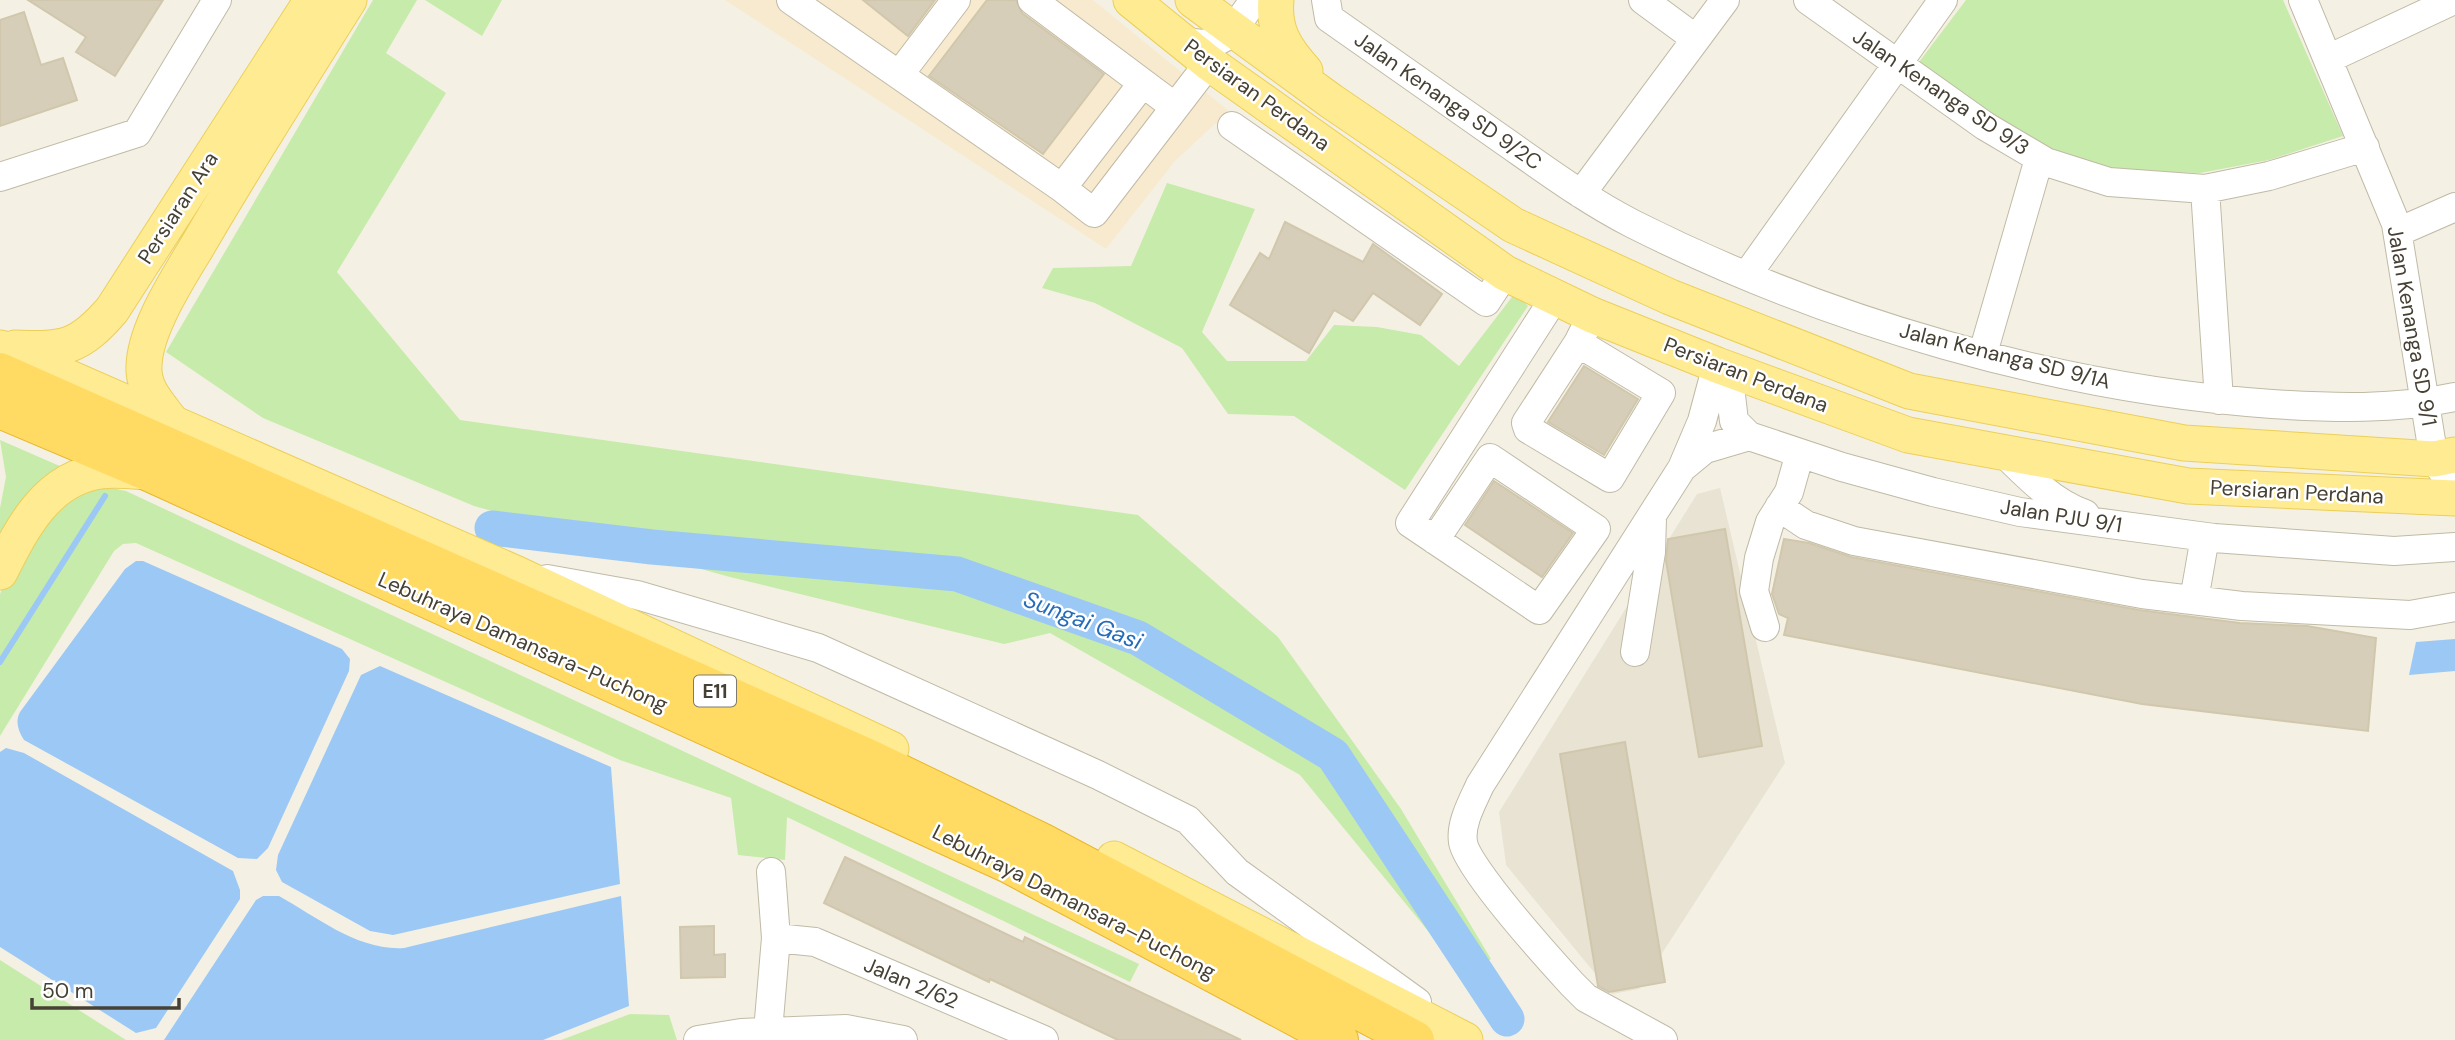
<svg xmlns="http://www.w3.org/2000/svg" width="2455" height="1040" font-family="'DM Sans',sans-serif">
	<rect width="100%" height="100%" fill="#f4f1e4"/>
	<path fill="#e8e3d2" d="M 1720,488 L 1785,763 L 1639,989 L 1612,994 L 1506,865 L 1499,812 L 1697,494 Z"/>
	<path fill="#f8eace" d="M 725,0 L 1093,0 L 1229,111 L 1175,161 L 1106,249 Z"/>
	<path fill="#c7ebaa" d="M 373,0 L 417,0 L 386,53 L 446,93 L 337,272 L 460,420 L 1138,515 L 1278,637 L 1401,809 L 1491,959 L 1465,976 L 1300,775 L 1050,633 L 1004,644 L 730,577 L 474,506 L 263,418 L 166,352 Z
		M 425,0 L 502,0 L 482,36 Z
		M 1966,0 L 2283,0 L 2343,136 L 2269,160 L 2200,173 L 2110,171 L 2043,149 L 1916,66 Z
		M 1167,183 L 1255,209 L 1202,332 L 1227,361 L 1306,361 L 1334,325 L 1377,327 L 1421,335 L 1459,366 L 1515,293 L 1528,306 L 1405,490 L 1294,416 L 1228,414 L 1182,348 L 1095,303 L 1042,288 L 1053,268 L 1131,266 Z
		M 0,440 L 62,467 L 0,547 L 0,508 L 6,477 Z
		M 98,485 L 126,491 L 1139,964 L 1130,982 L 787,817 L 785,860 L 738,855 L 731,798 L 620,760 L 136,543 L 123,544 L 114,551 L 0,736 L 0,594 L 10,569 L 45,514 Z
		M 0,960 L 126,1040 L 0,1040 Z
		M 630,1014 L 669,1015 L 677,1040 L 561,1040 Z"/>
	<path fill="#9cc8f6" d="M 136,561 L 143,561 L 342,649 L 350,659 L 349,671 L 268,848 L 257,859 L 238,858 L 24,740 C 18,731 15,721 20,712 L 125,569 Z
		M 2455,639 L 2455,671 L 2409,675 L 2416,642 Z
		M 380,666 L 611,767 L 620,884 L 393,935 L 370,931 L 282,882 L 276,870 L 278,855 L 361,675 Z
		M 6,748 L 24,753 L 233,871 L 240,890 L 240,899 L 156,1028 L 136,1033 L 0,947 L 0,752 Z
		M 263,896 L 279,896 C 317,917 358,951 404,948 L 621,896 L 629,1006 L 543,1040 L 164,1040 L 256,900 Z"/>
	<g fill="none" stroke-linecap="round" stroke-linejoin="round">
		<path stroke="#9cc8f6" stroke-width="6" d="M 0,662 L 105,496"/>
		<path stroke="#9cc8f6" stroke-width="35" d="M 492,528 L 652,547 L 957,574 L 1138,638 L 1333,755 L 1507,1019"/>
	</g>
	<path fill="#d6ceb9" stroke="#d1c7ac" stroke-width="2" d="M 28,0 L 163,0 L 115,76 L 76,52 L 86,37 Z
		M 863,0 L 935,0 L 908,36 Z
		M 987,0 L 1016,0 L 1022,13 L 1104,74 L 1043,154 L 929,76 Z
		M 24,12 L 41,65 L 63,58 L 77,100 L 0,126 L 0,20 Z
		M 1285,222 L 1363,262 L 1373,244 L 1442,294 L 1420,325 L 1373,293 L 1353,321 L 1334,310 L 1309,353 L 1230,305 L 1260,253 L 1269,259 Z
		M 1584,366 L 1638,399 L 1604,455 L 1548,422 Z
		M 1494,481 L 1573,533 L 1542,577 L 1465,525 Z
		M 1725,529 L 1762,746 L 1699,757 L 1666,561 L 1668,539 Z
		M 1784,539 L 1809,543 L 1851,557 L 2139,610 L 2240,623 L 2307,626 L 2376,638 L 2368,731 L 2142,704 L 1784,635 L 1788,618 L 1779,614 L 1772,594 Z
		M 1625,742 L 1665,982 L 1609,992 L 1598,986 L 1560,754 Z
		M 845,857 L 1023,942 L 1025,937 L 1241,1040 L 1118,1040 L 990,979 L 989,982 L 824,903 Z
		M 714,926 L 714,955 L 725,954 L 725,977 L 681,978 L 680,927 Z"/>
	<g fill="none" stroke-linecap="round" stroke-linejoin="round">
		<defs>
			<path id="minor" d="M 791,0 L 1062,188
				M 1032,0 L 1175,107
				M 1326,0 L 1329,18 C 1386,58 1443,98 1500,138 C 1543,168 1586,200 1633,224 C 1826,321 2057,389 2272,404 C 2332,408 2396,410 2455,397
				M 1643,0 L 1696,39
				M 1808,0 L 1985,126 L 2046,162 L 2109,182 L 2205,189 L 2269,176 L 2365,147
				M 2303,0 L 2396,224 L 2434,459 L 2455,489
				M 1182,40 C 1223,53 1232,31 1254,0
				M 2330,58 L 2454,0
				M 899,75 L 956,0
				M 1142,84 L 1062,188 L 1094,213 L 1209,63
				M 1232,126 L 1486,302 L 1505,273
				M 0,177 L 137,133 L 217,0
				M 2205,189 L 2219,400
				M 1581,194 L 1725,0
				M 2398,232 L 2455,207
				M 1747,275 L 1943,0
				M 1578,343 L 1661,393 L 1610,478 L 1528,429 L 1526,423 L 1578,343 L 1592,315
				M 1983,353 L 2039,159
				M 1728,370 L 1734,421 L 1749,436 L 1842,467 L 1933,492 L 2020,512 L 2214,538 L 2394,551 L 2455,547
				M 2004,453 C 2027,476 2053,503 2085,514
				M 1682,468 L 1705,449 L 1749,436
				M 1779,507 L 1806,525 L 1854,541 L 2142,594 L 2242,606 L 2410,615 L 2455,607
				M 1435,540 L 1490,458 L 1596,529 L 1539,610 L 1410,523 L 1555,297
				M 547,579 L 637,595 L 818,648 L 1098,775 L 1188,820 L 1237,872 L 1417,1002
				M 2194,600 L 2205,537
				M 1765,627 L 1754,591 L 1759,558 L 1770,522 L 1789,492 L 1800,453
				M 1635,652 L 1651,552 L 1652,518
				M 771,872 L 776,938
				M 768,1031 L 776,938 L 815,942 L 1044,1040
				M 698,1040 L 741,1033 L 846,1029 L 903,1040
				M 1663,1040 L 1586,998 L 1572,984 C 1551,961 1466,867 1463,842 C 1460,823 1473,801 1480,785 L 1682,468 L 1702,421 L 1717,365"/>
			<path id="major" d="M 1131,0 L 1209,63 L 1505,273 L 1592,315 L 1717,365 L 1908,435 L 2188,486 L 2455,498
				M 1193,0 L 1331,101 L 1513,225 L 1670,297 L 1909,391 L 2184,443 L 2434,459 L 2455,455
				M 1276,0 C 1273,30 1285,49 1305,71
				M 1,348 L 517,574 L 891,749
				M 15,348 C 65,350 79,348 112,310 L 312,0
				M 171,421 C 159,405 145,391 144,371 C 142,332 179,277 198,245 C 246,162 298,81 349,0
				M 0,572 C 22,528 47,478 101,471 C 115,469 131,471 145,472
				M 1114,859 L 1465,1040"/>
			<path id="highway" d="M 0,372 L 870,759 L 1041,842 L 1415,1040
				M 0,409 L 149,472 L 1009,864 L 1339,1040"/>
		</defs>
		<use href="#minor" stroke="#c0baa6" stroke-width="30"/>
		<use href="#major" stroke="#eccf5a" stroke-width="37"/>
		<use href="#highway" stroke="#e9b629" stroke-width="40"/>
		<use href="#minor" stroke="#fff" stroke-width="28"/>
		<use href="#major" stroke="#ffeb92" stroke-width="35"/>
		<use href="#highway" stroke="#ffdb64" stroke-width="38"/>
	</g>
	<g text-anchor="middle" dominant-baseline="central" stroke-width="5" stroke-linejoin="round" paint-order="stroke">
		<rect fill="#fff" stroke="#7e7a71" stroke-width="2" x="694" y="675.5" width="42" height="31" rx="5"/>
		<g font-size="19" font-weight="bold" fill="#464134">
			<text x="715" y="691">E11</text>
		</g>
		<g font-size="21" fill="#464134" stroke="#fff">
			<text transform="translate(1941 92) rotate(34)">Jalan Kenanga SD 9/3</text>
			<text transform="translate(1257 95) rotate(36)">Persiaran Perdana</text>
			<text transform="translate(1448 101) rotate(35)">Jalan Kenanga SD 9/2C</text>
			<text transform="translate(178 208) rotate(-57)">Persiaran Ara</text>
			<text transform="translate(2412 326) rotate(80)">Jalan Kenanga SD 9/1</text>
			<text transform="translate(2005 356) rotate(14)">Jalan Kenanga SD 9/1A</text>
			<text transform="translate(1746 375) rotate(21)">Persiaran Perdana</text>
			<text transform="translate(2297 492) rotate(3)">Persiaran Perdana</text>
			<text transform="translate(2061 516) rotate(9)">Jalan PJU 9/1</text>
			<text transform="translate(523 642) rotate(24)">Lebuhraya Damansara–Puchong</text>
			<text transform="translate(1074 902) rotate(27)">Lebuhraya Damansara–Puchong</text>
			<text transform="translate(911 983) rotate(23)">Jalan 2/62</text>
		</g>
		<g font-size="23" font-style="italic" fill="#256cba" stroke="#fff">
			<text transform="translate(1083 620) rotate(21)">Sungai Gasi</text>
		</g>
	</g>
	<path d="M32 998v10h147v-10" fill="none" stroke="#464134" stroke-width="3.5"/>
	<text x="42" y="998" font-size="21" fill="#464134" stroke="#ffffff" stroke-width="5" paint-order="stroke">50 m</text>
</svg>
